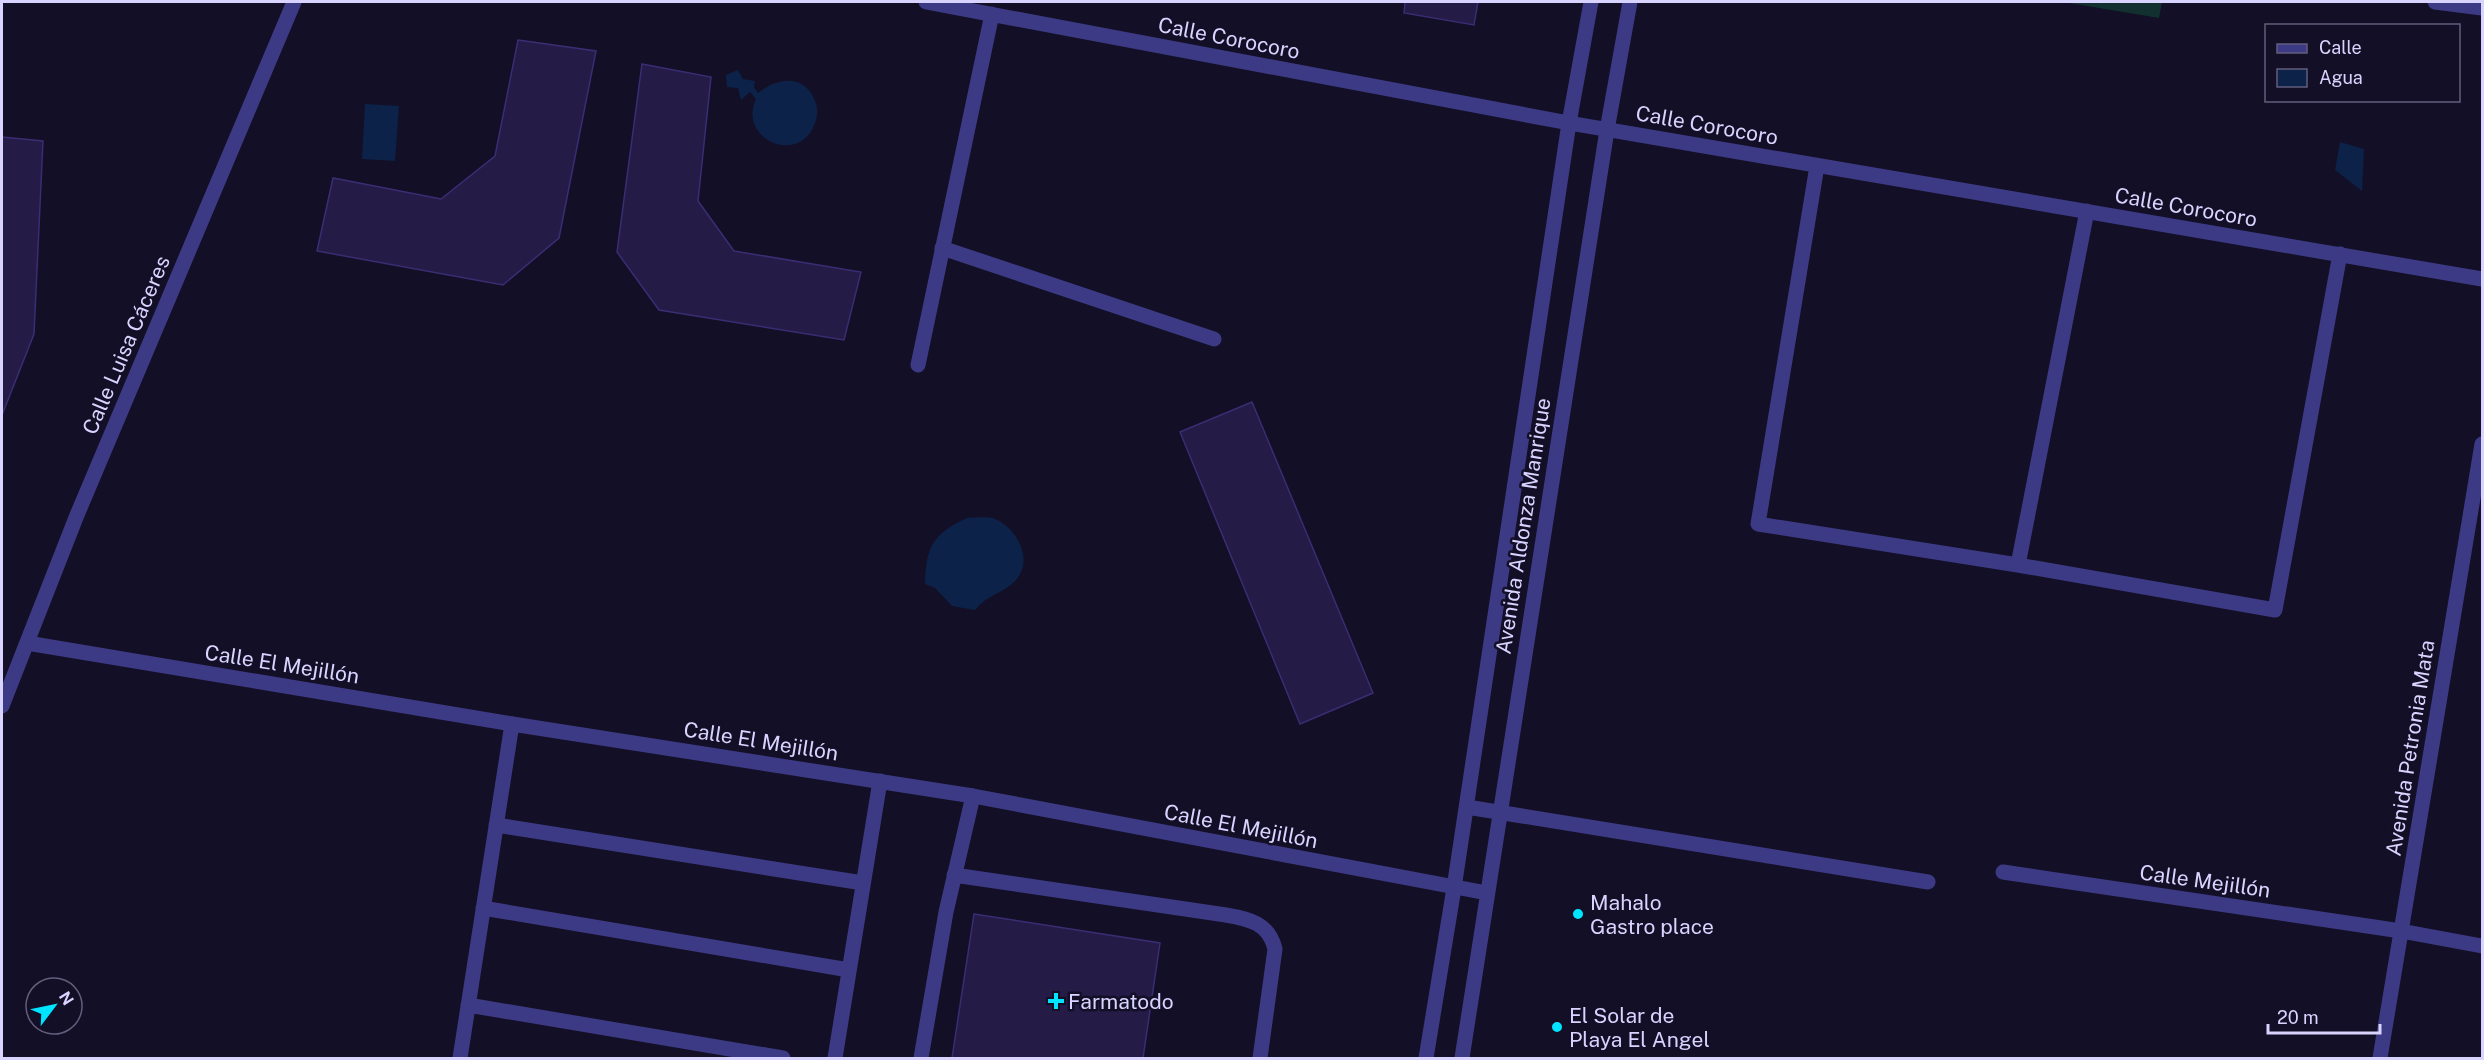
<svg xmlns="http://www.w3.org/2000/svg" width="2484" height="1060" font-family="'Public Sans',sans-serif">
	<rect width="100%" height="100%" fill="#130f26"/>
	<path fill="#12302f" d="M 2063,2 L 2162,2 L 2159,18 Z"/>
	<path fill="#0c2248" d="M 738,70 L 743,79 L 755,81 L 754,87 L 758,93 C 777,78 804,73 815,101 C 818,108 818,115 815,123 C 800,167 737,139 756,99 L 750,92 L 741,100 L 738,88 L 727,87 L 726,75 Z
		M 365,104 L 399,106 L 395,161 L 362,159 Z
		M 2340,142 L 2364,149 L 2362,191 L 2335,170 Z
		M 967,518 C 975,518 988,516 995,519 C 1017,528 1034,560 1016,580 C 1003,594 988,594 975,610 L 952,606 L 935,588 L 925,584 C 926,546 933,534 967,518 Z"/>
	<path fill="#241b47" stroke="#3b2d73" stroke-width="1.5" d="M 1405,2 L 1478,2 L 1474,25 L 1404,13 Z
		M 518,40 L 596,51 L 559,238 L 503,285 L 317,251 L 333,178 L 441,199 L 495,156 Z
		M 642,64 L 711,77 L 698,201 L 734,251 L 861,272 L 844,340 L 659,310 L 617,252 Z
		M 2,137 L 43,141 L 34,334 L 2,415 Z
		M 1252,402 L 1373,693 L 1300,724 L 1180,432 Z
		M 974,914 L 1160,943 L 1143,1058 L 952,1058 Z"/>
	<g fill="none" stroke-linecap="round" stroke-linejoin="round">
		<path stroke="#3d3a85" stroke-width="15" d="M 942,248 L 1214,339
			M 496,825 L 863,883
			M 954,875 L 1226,915 C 1249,919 1269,923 1275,949 L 1260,1058
			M 483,908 L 849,970
			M 468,1005 L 783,1058
			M 460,1058 L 512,724
			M 835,1058 L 880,781
			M 921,1058 L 946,912 L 973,796"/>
		<path stroke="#3d3a85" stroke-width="15" d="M 926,2 L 1569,123 L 2482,279
			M 2435,2 L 2482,8
			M 1817,166 L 1758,524 L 2018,565 L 2275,610 L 2340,254
			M 918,365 L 992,14
			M 2018,565 L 2087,211
			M 27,643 L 512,724 L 973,796 L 1487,893
			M 2,706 L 77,515 L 294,2
			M 1467,807 L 1928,882
			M 2003,872 L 2401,931 L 2482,946
			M 1426,1058 L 1454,888 L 1569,123 L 1591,2
			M 1462,1058 L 1607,130 L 1630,2
			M 2380,1058 L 2482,444"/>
	</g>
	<g fill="#00e5ff" stroke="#130f26" stroke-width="2">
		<circle cx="1578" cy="914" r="6"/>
		<path d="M1053 992h6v6h6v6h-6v6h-6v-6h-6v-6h6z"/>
		<circle cx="1557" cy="1027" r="6"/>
	</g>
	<g text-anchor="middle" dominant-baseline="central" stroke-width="5" stroke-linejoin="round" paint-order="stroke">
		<g font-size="21" fill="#d9d4ff" stroke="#130f26">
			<text transform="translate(1229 38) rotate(11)">Calle Corocoro</text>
			<text transform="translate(1707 125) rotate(10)">Calle Corocoro</text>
			<text transform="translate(2186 207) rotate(10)">Calle Corocoro</text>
			<text transform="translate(126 345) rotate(-67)">Calle Luisa Cáceres</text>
			<text transform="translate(1523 526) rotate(-81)">Avenida Aldonza Manrique</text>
			<text transform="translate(282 664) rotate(9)">Calle El Mejillón</text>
			<text transform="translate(761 741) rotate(9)">Calle El Mejillón</text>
			<text transform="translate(2410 748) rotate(-81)">Avenida Petronia Mata</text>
			<text transform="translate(1241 826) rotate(11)">Calle El Mejillón</text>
			<text transform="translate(2205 881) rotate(8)">Calle Mejillón</text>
		</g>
		<g font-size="21" fill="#d9d4ff" stroke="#130f26" text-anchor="start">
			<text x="1590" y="902">Mahalo<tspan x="1590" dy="24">Gastro place</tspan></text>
			<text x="1068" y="1001">Farmatodo</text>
			<text x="1569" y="1015">El Solar de<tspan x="1569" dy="24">Playa El Angel</tspan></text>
		</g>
	</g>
	<rect width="2484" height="1060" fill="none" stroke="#d9d4ff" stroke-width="6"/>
	<rect x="2265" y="24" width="195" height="78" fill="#130f26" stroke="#625e7d" stroke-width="1.5"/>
	<rect x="2277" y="44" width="30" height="9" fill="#3d3a85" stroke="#625e7d" stroke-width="1.5"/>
	<text x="2319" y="54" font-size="18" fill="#d9d4ff">Calle</text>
	<rect x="2277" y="69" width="30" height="18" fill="#0c2248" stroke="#625e7d" stroke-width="1.5"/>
	<text x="2319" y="84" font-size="18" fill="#d9d4ff">Agua</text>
	<g transform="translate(54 1006) rotate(58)"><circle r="28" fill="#130f26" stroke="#625e7d" stroke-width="1.5"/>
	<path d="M0-4.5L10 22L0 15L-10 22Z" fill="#00e5ff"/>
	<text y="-9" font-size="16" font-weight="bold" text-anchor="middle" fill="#d9d4ff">N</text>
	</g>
	<path d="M2268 1024v9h112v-9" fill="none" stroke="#d9d4ff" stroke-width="3"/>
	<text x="2277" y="1024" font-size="18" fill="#d9d4ff" stroke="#130f26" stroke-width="4.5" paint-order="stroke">20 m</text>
</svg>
